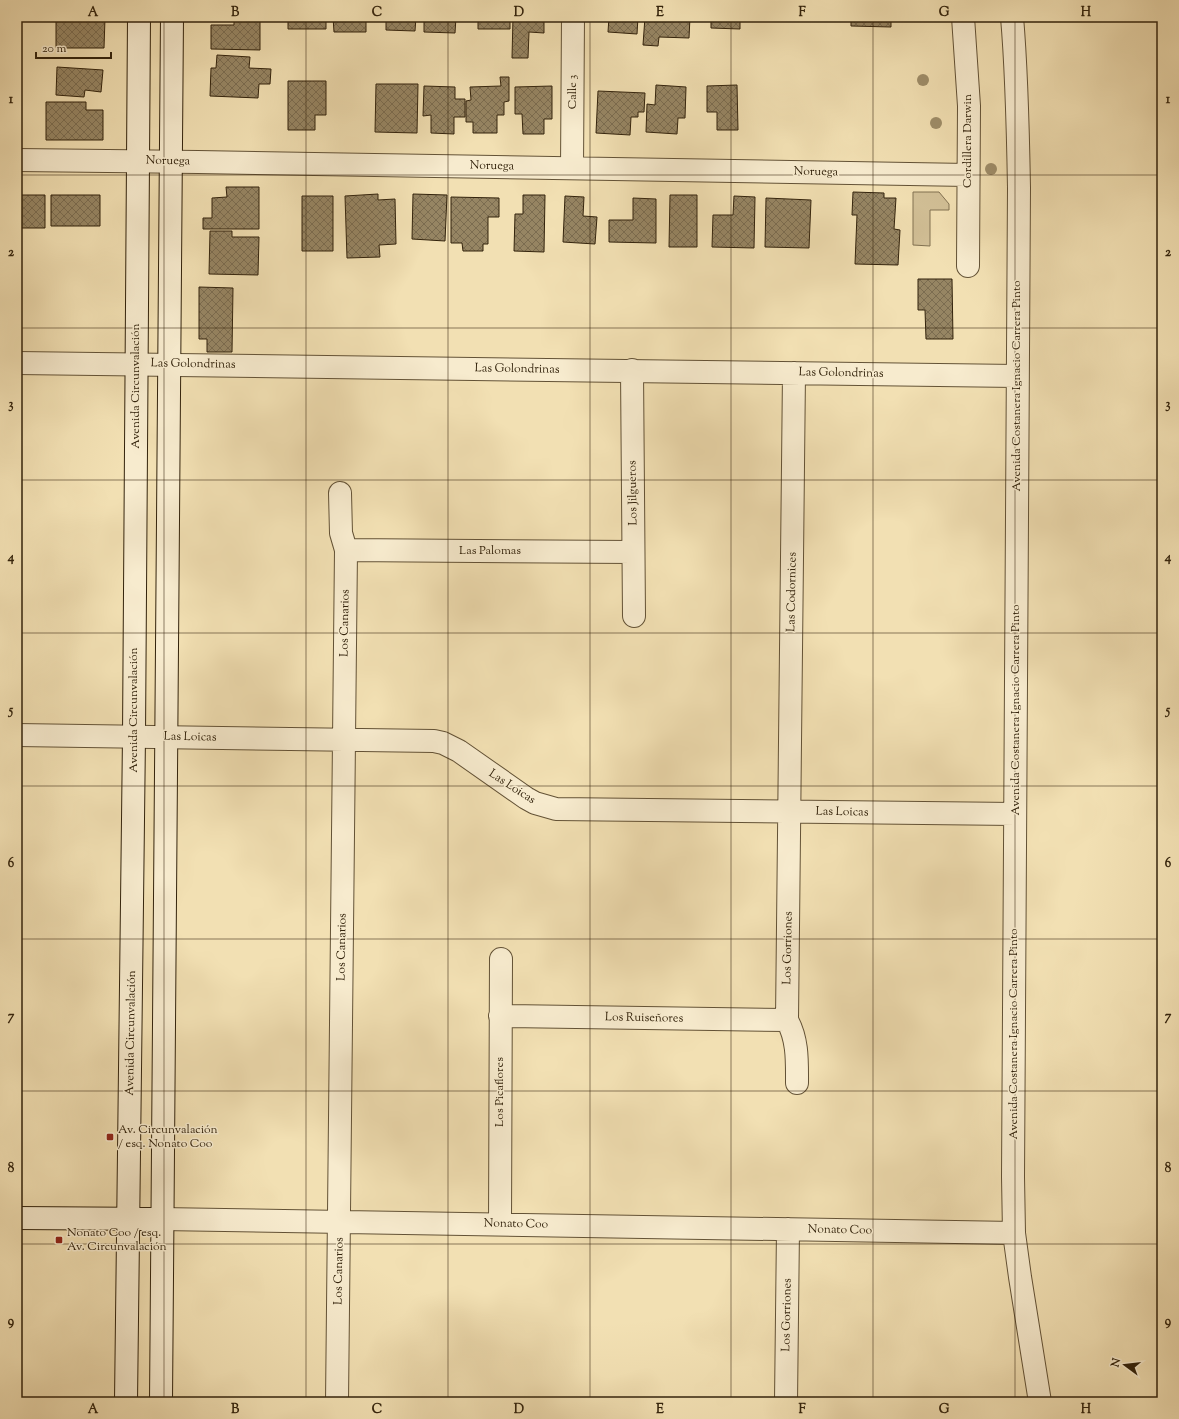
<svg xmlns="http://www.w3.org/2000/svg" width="1179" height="1419" font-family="'Sorts Mill Goudy',serif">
	<defs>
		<pattern id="building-cross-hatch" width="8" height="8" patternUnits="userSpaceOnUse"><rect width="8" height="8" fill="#968563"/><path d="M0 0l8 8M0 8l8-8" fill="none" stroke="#7b6c50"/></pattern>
	</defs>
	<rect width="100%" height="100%" fill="#f2e0b3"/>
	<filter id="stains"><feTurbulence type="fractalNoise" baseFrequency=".005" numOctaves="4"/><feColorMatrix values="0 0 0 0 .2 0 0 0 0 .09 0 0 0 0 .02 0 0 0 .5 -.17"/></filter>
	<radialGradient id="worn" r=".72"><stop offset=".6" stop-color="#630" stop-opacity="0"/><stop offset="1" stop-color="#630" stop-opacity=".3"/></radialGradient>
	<path fill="#d2c097" stroke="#827252" d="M 913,192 L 939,192 L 949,204 L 949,210 L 930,210 L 930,246 L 913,245 Z"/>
	<path fill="url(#building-cross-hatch)" stroke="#33230c" d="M 288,17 L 326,17 L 326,29 L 288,29 Z
		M 333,17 L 366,17 L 366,32 L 334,32 Z
		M 386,17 L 416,17 L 415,31 L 386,30 Z
		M 424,17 L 456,17 L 455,33 L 424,32 Z
		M 478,17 L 510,17 L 510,29 L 478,29 Z
		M 513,17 L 544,17 L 544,33 L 529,32 L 528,58 L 512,58 Z
		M 609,17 L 638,17 L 637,34 L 608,32 Z
		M 645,17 L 690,17 L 689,38 L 659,37 L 658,46 L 643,45 Z
		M 711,17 L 740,17 L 740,29 L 711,28 Z
		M 851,17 L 891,17 L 891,27 L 851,26 Z
		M 56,18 L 105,18 L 104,48 L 56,48 Z
		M 234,20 L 260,20 L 260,50 L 211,49 L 211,25 L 234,25 Z
		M 217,55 L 250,57 L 249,68 L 271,69 L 270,84 L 259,84 L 258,98 L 210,96 L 211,68 L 216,68 Z
		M 57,67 L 103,70 L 101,92 L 85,90 L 84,97 L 56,95 Z
		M 500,77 L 509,77 L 509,101 L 504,102 L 504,115 L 497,115 L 497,133 L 473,133 L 473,122 L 466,122 L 466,101 L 471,100 L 470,87 L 501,86 Z
		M 288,81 L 326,81 L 326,115 L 315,115 L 315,130 L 288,130 Z
		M 376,84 L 418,84 L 417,133 L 375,132 Z
		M 656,85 L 686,87 L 685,118 L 678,118 L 677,134 L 646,132 L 647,104 L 655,105 Z
		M 737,85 L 738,130 L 717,130 L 717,112 L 707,112 L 707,86 Z
		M 424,86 L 455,87 L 455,99 L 465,99 L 465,117 L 454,117 L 454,134 L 431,133 L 431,115 L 423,116 Z
		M 552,86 L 552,119 L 544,119 L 544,134 L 523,134 L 522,114 L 515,114 L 515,87 Z
		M 598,91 L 645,93 L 644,112 L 638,112 L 638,117 L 631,117 L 630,135 L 596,133 Z
		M 46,102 L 86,102 L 86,110 L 103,110 L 103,140 L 46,140 Z
		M 226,187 L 259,187 L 259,229 L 203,229 L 203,218 L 212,218 L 212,198 L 227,197 Z
		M 853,192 L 884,193 L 884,198 L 896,198 L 894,229 L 900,230 L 898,265 L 855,264 L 857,215 L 852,215 Z
		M 378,194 L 378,200 L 395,199 L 396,244 L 379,245 L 380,257 L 347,258 L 345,196 Z
		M 413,194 L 447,195 L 445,241 L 412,239 Z
		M 17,195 L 45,195 L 45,228 L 17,228 Z
		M 51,195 L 100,195 L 100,226 L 51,226 Z
		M 523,195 L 545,195 L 544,252 L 514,251 L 515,214 L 523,214 Z
		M 670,195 L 697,195 L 697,247 L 669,247 Z
		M 302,196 L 333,196 L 333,251 L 302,251 Z
		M 565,196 L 584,197 L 583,216 L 597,217 L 595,244 L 563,242 Z
		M 734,196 L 755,197 L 754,248 L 712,247 L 713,215 L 733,215 Z
		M 451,197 L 499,198 L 499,217 L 488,217 L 488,244 L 483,244 L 483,251 L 463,251 L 462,243 L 451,243 Z
		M 633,198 L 656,199 L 656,243 L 609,242 L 609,220 L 633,220 Z
		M 766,198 L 811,200 L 809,248 L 765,247 Z
		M 210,231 L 232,231 L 232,237 L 259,237 L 258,275 L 209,274 Z
		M 918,279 L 952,279 L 953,339 L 926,339 L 925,310 L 918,310 Z
		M 199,287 L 233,288 L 232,352 L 207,352 L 207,339 L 199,339 Z"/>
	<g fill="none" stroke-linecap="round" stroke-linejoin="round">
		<defs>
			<path id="street" d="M 963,17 L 969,106 L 968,266
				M 1012,17 C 1017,74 1018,131 1019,188 L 1013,1177 L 1014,1233 L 1020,1277 L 1040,1402
				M 17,160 L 198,162 L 968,175
				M 572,168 L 573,17
				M 17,363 L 1017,376
				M 632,370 L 634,616
				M 794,373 L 787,1020 C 798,1040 797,1061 797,1083
				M 346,550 L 633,552
				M 17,735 L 434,741 L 443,743 L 459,751 L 526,798 L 535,803 L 556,809 L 1015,814
				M 500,1016 L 787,1020
				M 161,1219 L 1014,1233
				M 500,1224 L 501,959
				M 337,1402 L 346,550 L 341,533 L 340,493
				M 786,1402 L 788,1229"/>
			<path id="secondary" d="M 17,1218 L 161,1219
				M 126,1402 L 134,736 L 139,17
				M 161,1402 L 172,17"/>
		</defs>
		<use href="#street" stroke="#635236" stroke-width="24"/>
		<use href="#secondary" stroke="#33230c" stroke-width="24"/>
		<use href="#street" stroke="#f7ebce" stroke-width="22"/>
		<use href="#secondary" stroke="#f7ebce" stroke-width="22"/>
	</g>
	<g fill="#9f8e6a">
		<circle cx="923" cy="80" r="6"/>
		<circle cx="936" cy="123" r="6"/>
		<circle cx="991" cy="169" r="6"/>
	</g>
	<path fill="none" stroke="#33230c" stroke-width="1" stroke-opacity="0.55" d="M 164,17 L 164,1402M 306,17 L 306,1402M 448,17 L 448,1402M 590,17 L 590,1402M 731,17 L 731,1402M 873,17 L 873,1402M 1015,17 L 1015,1402M 17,175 L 1162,175M 17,328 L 1162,328M 17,480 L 1162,480M 17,633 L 1162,633M 17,786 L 1162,786M 17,939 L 1162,939M 17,1091 L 1162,1091M 17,1244 L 1162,1244"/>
	<g fill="#8f2418" stroke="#f7ebce" stroke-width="1.5">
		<rect x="106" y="1133" width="8" height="8" rx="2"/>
		<rect x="55" y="1236" width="8" height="8" rx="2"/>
	</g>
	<g text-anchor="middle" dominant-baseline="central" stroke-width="3" stroke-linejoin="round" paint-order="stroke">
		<g font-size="12" fill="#33230c" stroke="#f7ebce">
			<text transform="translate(573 92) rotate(-90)">Calle 3</text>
			<text transform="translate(968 141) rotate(-90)">Cordillera Darwin</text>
			<text transform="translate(168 161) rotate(1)">Noruega</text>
			<text transform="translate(492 166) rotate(1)">Noruega</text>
			<text transform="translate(816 172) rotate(1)">Noruega</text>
			<text transform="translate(193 364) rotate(1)">Las Golondrinas</text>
			<text transform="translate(517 369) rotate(1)">Las Golondrinas</text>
			<text transform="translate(841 373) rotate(1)">Las Golondrinas</text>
			<text transform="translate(136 386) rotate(-90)">Avenida Circunvalación</text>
			<text transform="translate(1017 386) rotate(-90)">Avenida Costanera Ignacio Carrera Pinto</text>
			<text transform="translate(633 493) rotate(-91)">Los Jilgueros</text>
			<text x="490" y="551">Las Palomas</text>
			<text transform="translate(792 592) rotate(-89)">Las Codornices</text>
			<text transform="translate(345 623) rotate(-89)">Los Canarios</text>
			<text transform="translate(134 710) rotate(-90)">Avenida Circunvalación</text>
			<text transform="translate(1016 710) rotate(-90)">Avenida Costanera Ignacio Carrera Pinto</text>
			<text transform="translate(190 737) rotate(1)">Las Loicas</text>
			<text transform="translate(512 787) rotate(33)">Las Loicas</text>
			<text transform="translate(842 812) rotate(1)">Las Loicas</text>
			<text transform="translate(342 947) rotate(-89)">Los Canarios</text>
			<text transform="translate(788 948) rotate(-89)">Los Gorriones</text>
			<text transform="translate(644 1018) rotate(1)">Los Ruiseñores</text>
			<text transform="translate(131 1033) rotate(-89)">Avenida Circunvalación</text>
			<text transform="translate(1014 1034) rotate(-90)">Avenida Costanera Ignacio Carrera Pinto</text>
			<text transform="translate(500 1092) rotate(-90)">Los Picaflores</text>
			<text transform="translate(516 1224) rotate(1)">Nonato Coo</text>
			<text transform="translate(840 1230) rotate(1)">Nonato Coo</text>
			<text transform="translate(339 1271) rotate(-89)">Los Canarios</text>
			<text transform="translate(787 1315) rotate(-89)">Los Gorriones</text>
		</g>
		<g font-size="12" fill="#33230c" stroke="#f7ebce" text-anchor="start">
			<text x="118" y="1130">Av. Circunvalación<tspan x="118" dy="14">/ esq. Nonato Coo</tspan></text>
			<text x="67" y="1233">Nonato Coo / esq.<tspan x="67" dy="14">Av. Circunvalación</tspan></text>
		</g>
	</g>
	<rect width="1179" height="1419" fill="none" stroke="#f2e0b3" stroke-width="44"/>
	<g transform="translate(1125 1365) rotate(285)" stroke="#f7ebce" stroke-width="3" paint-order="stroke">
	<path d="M0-3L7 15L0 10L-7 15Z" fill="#33230c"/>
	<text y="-6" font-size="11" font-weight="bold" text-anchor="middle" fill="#33230c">N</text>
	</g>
	<path d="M36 52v6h75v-6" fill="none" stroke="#33230c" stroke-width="2"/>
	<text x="42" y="52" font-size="12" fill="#33230c" stroke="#f7ebce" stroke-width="3" paint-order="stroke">20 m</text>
	<rect x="22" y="22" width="1135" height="1375" fill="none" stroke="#33230c" stroke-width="1.5"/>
	<g font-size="13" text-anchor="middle" font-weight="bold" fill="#33230c">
		<text x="93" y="16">A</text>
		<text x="235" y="16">B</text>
		<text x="377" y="16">C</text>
		<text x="519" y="16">D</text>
		<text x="660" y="16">E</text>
		<text x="802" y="16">F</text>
		<text x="944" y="16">G</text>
		<text x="1086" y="16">H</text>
		<text x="11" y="103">1</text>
		<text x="1168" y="103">1</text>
		<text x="11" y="256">2</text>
		<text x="1168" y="256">2</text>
		<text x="11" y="408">3</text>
		<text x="1168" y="408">3</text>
		<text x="11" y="561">4</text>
		<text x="1168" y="561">4</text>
		<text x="11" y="714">5</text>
		<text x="1168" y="714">5</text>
		<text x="11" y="867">6</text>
		<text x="1168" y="867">6</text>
		<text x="11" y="1020">7</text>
		<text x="1168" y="1020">7</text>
		<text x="11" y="1172">8</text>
		<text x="1168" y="1172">8</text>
		<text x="11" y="1325">9</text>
		<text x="1168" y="1325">9</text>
		<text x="93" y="1413">A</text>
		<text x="235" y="1413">B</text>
		<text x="377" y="1413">C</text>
		<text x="519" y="1413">D</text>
		<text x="660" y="1413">E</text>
		<text x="802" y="1413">F</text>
		<text x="944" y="1413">G</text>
		<text x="1086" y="1413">H</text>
	</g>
	<rect width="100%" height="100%" filter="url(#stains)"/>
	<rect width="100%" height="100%" fill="url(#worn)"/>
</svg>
